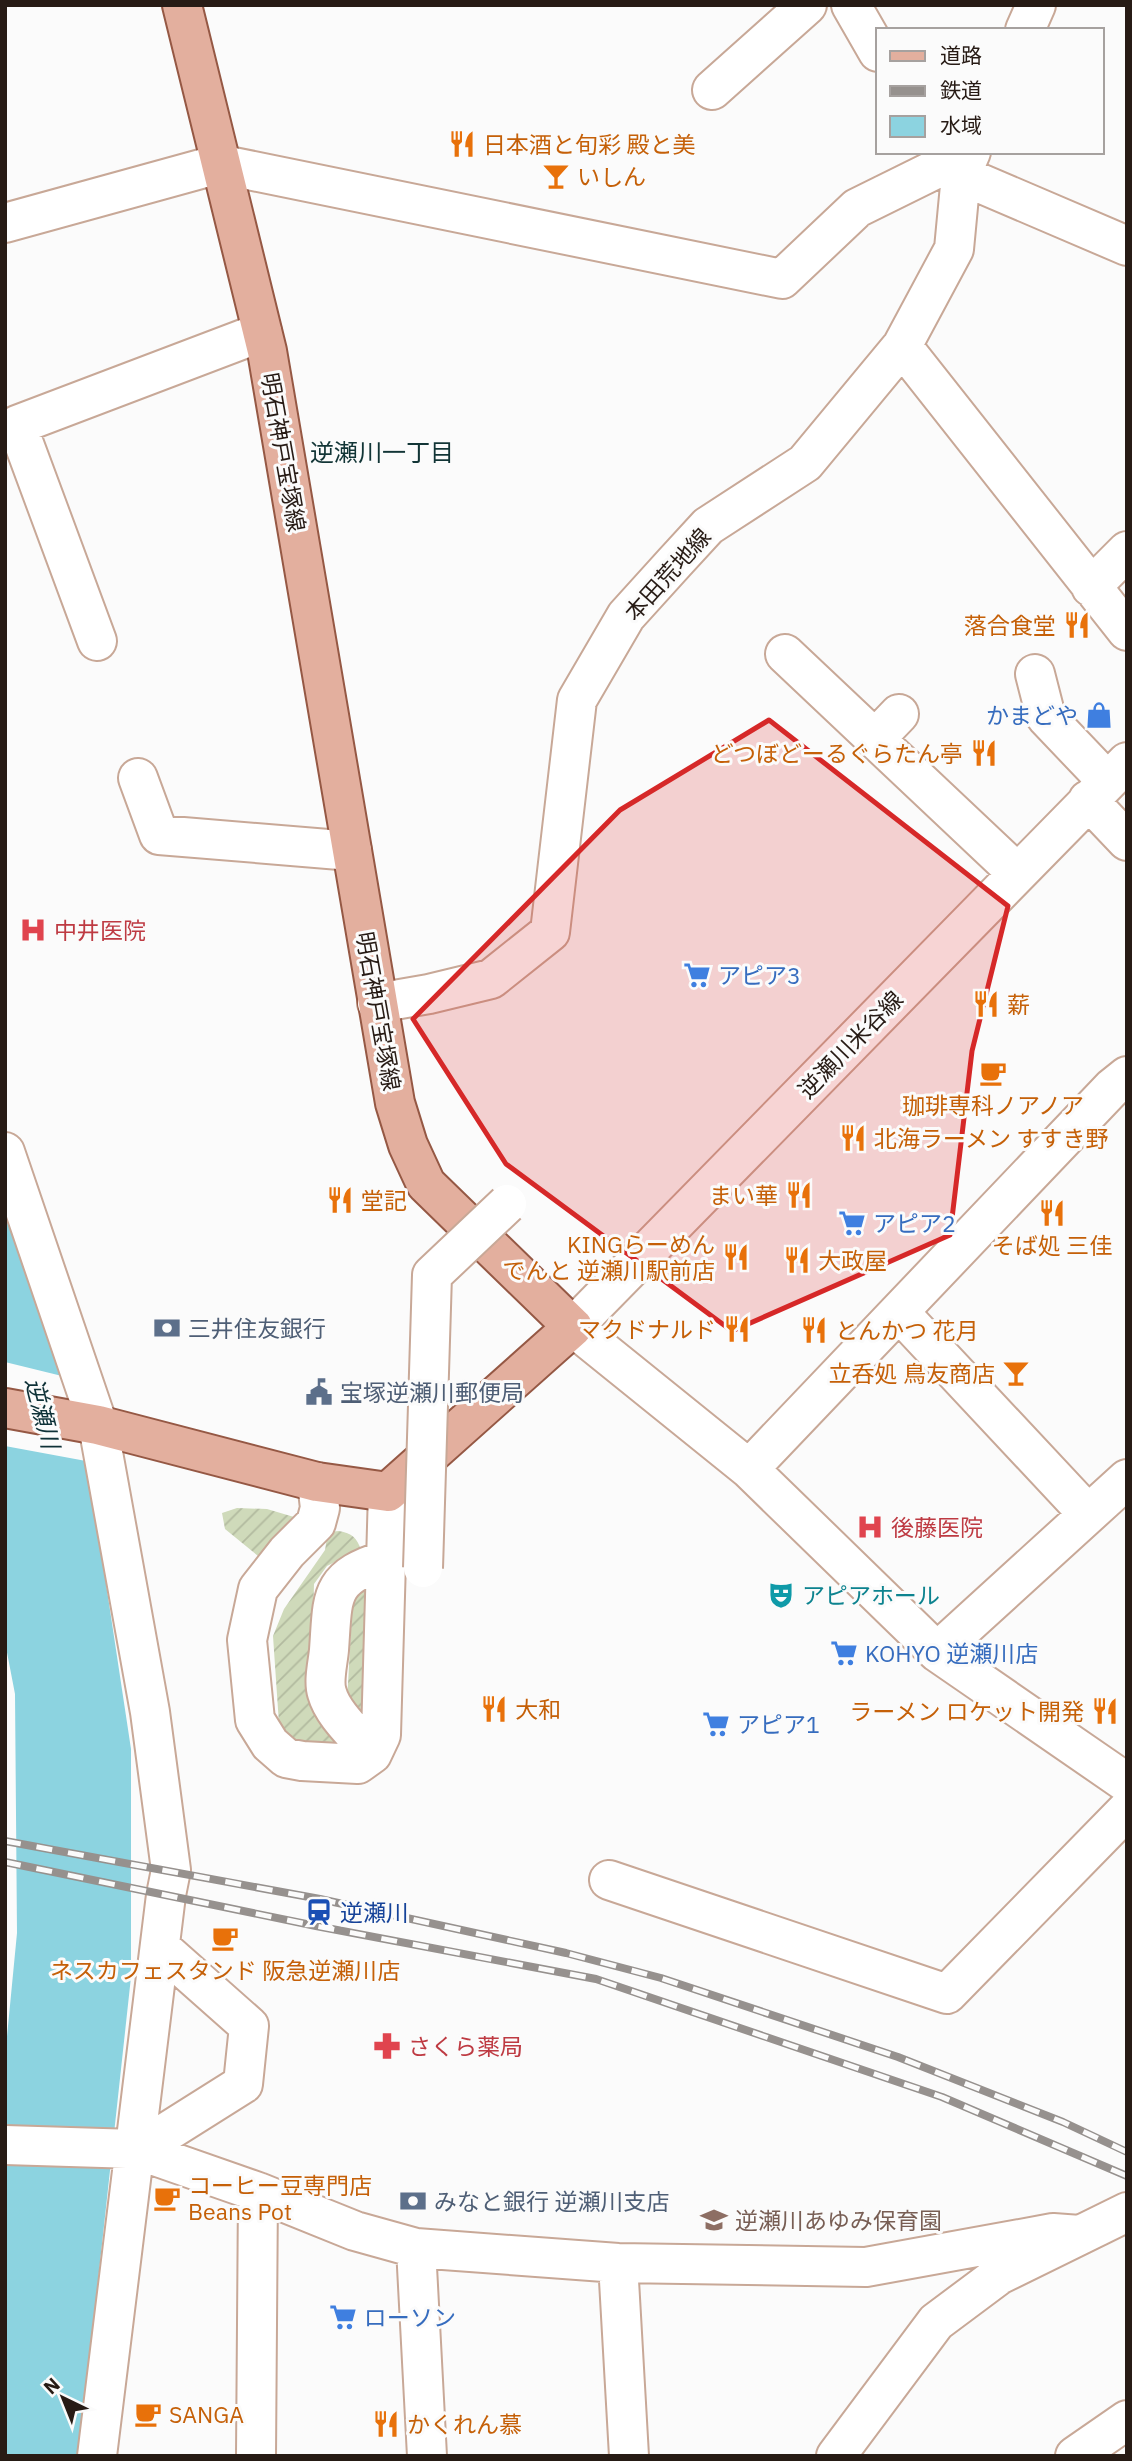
<svg xmlns="http://www.w3.org/2000/svg" width="1132" height="2461" font-family="'IBM Plex Sans','Noto Sans JP',sans-serif">
	<defs>
		<pattern id="garden-furrows" width="10" height="10" patternUnits="userSpaceOnUse" patternTransform="scale(1.75)"><rect width="10" height="10" fill="#cfdaba"/><path d="M-1 1l2-2M0 10L10 0M9 11l2-2" fill="none" stroke="#b2ba9f"/></pattern>
	</defs>
	<rect width="100%" height="100%" fill="#fbfbfb"/>
	<path fill="url(#garden-furrows)" d="M 237,1508 L 267,1509 L 294,1517 L 258,1556 L 225,1529 L 222,1513 Z
		M 339,1531 C 352,1533 357,1538 361,1550 L 349,1561 L 337,1561 L 327,1566 L 314,1584 L 311,1707 L 335,1741 L 328,1748 L 295,1745 L 279,1724 L 273,1636 L 284,1609 L 325,1550 L 328,1532 Z
		M 365,1587 L 362,1714 L 347,1702 L 353,1593 Z"/>
	<path fill="#8cd3e0" d="M 5,1210 L 62,1376 L 89,1471 L 131,1749 L 131,1977 L 79,2456 L 5,2456 L 5,2057 L 17,1933 L 15,1694 L 5,1642 Z"/>
	<path fill="#fbfbfb" d="M 5,1362 L 62,1376 L 86,1461 L 5,1446 Z"/>
	<g fill="none" stroke-linecap="round" stroke-linejoin="round">
		<defs>
			<path id="minor" d="M 851,5 L 878,52
				M 1025,30 L 1036,5
				M 712,90 L 807,5
				M 941,160 L 944,165 L 961,175 L 1127,246
				M 5,223 L 219,164 L 782,279 L 857,208 L 944,165
				M 902,346 L 1127,631
				M 1091,587 L 1127,551
				M 97,641 L 17,425 L 262,332
				M 785,654 L 1017,873
				M 1035,674 L 1046,717 L 1107,781
				M 875,739 L 899,714
				M 1127,762 L 573,1327 L 749,1469 L 937,1652 L 1127,1783
				M 138,778 L 159,835 L 352,851
				M 1088,800 L 1127,841
				M 377,1003 L 429,994 L 491,979 L 550,932 L 577,700 L 626,616 L 674,563 L 708,526 L 805,463 L 902,346 L 954,249 L 961,175 L 971,152
				M 5,1152 L 98,1425 L 150,1712 L 171,1870 L 166,1895 L 97,2456
				M 899,1312 L 1088,1514
				M 749,1469 L 1112,1088 L 1127,1076
				M 317,1482 L 320,1508 L 316,1523 L 287,1552 L 258,1589 L 247,1640 L 255,1720 L 270,1744 L 286,1758 L 302,1761 L 358,1764 L 372,1754 L 381,1735 L 388,1492
				M 937,1652 L 1127,1479
				M 372,1754 C 358,1736 333,1715 327,1693 C 323,1681 328,1662 329,1650 C 333,1596 328,1578 385,1560
				M 609,1880 L 947,1994 L 1127,1810
				M 5,2145 L 135,2149 L 258,2192 L 355,2231 L 416,2248 L 618,2263 L 866,2267 L 1053,2233 L 1080,2235
				M 135,2149 L 162,2135 L 243,2084 L 249,2026 L 161,1948
				M 416,2248 L 427,2456
				M 618,2263 L 629,2456
				M 256,2456 L 258,2192
				M 836,2456 L 936,2322 L 999,2275 L 1127,2212
				M 1075,2456 L 1127,2420"/>
			<path id="major" d="M 5,1408 L 98,1425 L 317,1482 L 388,1492 L 573,1327 L 426,1184 L 408,1145 L 395,1103 L 267,351 L 182,5"/>
		</defs>
		<use href="#minor" stroke="#c8a897" stroke-width="42"/>
		<use href="#major" stroke="#955844" stroke-width="42"/>
		<use href="#minor" stroke="#fff" stroke-width="38"/>
		<use href="#major" stroke="#e3af9e" stroke-width="38"/>
		<defs>
			<path id="rail" d="M 5,1841 L 320,1899 L 566,1953 L 661,1978 L 898,2057 L 1063,2122 L 1127,2152
				M 5,1862 L 316,1926 L 596,1979 L 942,2097 L 1127,2176"/>
		</defs>
		<use href="#rail" stroke="#96918e" stroke-width="8"/>
		<use href="#rail" stroke="#fbfbfb" stroke-width="5" stroke-dasharray="16" stroke-linecap="butt"/>
		<defs>
			<path id="minor-bridge" d="M 423,1568 L 432,1275 L 507,1204"/>
		</defs>
		<use href="#minor-bridge" stroke="#c8a897" stroke-width="42" stroke-linecap="butt"/>
		<use href="#minor-bridge" stroke="#fff" stroke-width="38"/>
	</g>
	<path fill="#d62828" fill-opacity="0.2" stroke="#d62828" stroke-width="5" stroke-linejoin="round" d="M 769,720 L 1008,906 L 972,1051 L 950,1235 L 732,1331 L 506,1164 L 413,1019 L 620,810 Z"/>
	<defs>
		<symbol id="restaurant-bare" viewBox="-9 -9 18 18"><path d="M-5-6h1v4h1v-4h1v4h1v-4h1v5L-1.5 .5V6h-2V.5L-5-1ZM5-6V6H3V1.5H1.5Q1.5-4 5-6Z" fill="#e8710a" stroke="#fbfbfb" stroke-width="2.5" paint-order="stroke"/></symbol>
		<symbol id="bar-bare" viewBox="-9 -9 18 18"><path d="M-6-5H6L.8 .8V4.5H3.5V6h-7V4.5H-.8V.8Z" fill="#e8710a" stroke="#fbfbfb" stroke-width="2.5" paint-order="stroke"/></symbol>
		<symbol id="shop-bare" viewBox="-9 -9 18 18"><path d="M-5-2.5h2.3a2.7 3.5 0 0 1 5.4 0H5L5.5 6h-11ZM-1.5-2.5h3a1.5 2.3 0 0 0-3 0Z" fill="#3f7fe0" stroke="#fbfbfb" stroke-width="2.5" paint-order="stroke"/></symbol>
		<symbol id="hospital-bare" viewBox="-9 -9 18 18"><path d="M-5-5h3v3.5h4V-5h3V5h-3V1.5h-4V5h-3Z" fill="#e0444e" stroke="#fbfbfb" stroke-width="2.5" paint-order="stroke"/></symbol>
		<symbol id="supermarket-bare" viewBox="-9 -9 18 18"><path d="M-6-5.5h2.5l.6 2H6L4.5 2H-2.5L-4.4-4H-6ZM-1.5 3.2a1.3 1.3 0 1 0 .1 0ZM3 3.2a1.3 1.3 0 1 0 .1 0Z" fill="#3f7fe0" stroke="#fbfbfb" stroke-width="2.5" paint-order="stroke"/></symbol>
		<symbol id="cafe-bare" viewBox="-9 -9 18 18"><path d="M-5.5-4.5H6V0H3Q3 3.5 0 3.5H-2.5Q-5.5 3.5-5.5 0ZM3-3.2v2h1.7v-2ZM-6 4.5H4V6H-6Z" fill="#e8710a" stroke="#fbfbfb" stroke-width="2.5" paint-order="stroke"/></symbol>
		<symbol id="bank-bare" viewBox="-9 -9 18 18"><path d="M-6-4H6V4H-6ZM0-2.3a2.3 2.3 0 1 0 0 4.6a2.3 2.3 0 1 0 0-4.6Z" fill="#5c6f8a" stroke="#fbfbfb" stroke-width="2.5" paint-order="stroke"/></symbol>
		<symbol id="civic-bare" viewBox="-9 -9 18 18"><path d="M-.6-6.5H3V-4.5H.6V-3L4-1V1h2V6H-6V1h2V-1L-.6-3ZM-1.2 2.5V6h2.4V2.5Z" fill="#5c6f8a" stroke="#fbfbfb" stroke-width="2.5" paint-order="stroke"/></symbol>
		<symbol id="theatre-bare" viewBox="-9 -9 18 18"><path d="M-5-5.5Q0-4 5-5.5V0Q5 5 0 6Q-5 5-5 0ZM-3.3-2.5H-1v1.5H-3.3ZM1-2.5H3.3v1.5H1ZM-2.8 1Q0 5.5 2.8 1Z" fill="#0f9aa8" stroke="#fbfbfb" stroke-width="2.5" paint-order="stroke"/></symbol>
		<symbol id="station-bare" viewBox="-9 -9 18 18"><path d="M-3-6H3Q5-6 5-4V2Q5 4 3 4L4.5 6H3L1.5 4h-3L-3 6H-4.5L-3 4Q-5 4-5 2V-4Q-5-6-3-6ZM-3.5-4v3h7v-3ZM-3.5 1v1.5H-2V1ZM2 1v1.5H3.5V1Z" fill="#1a4fb4" stroke="#fbfbfb" stroke-width="2.5" paint-order="stroke"/></symbol>
		<symbol id="pharmacy-bare" viewBox="-9 -9 18 18"><path d="M-2-6h4v4h4v4h-4v4h-4v-4h-4v-4h4Z" fill="#e0444e" stroke="#fbfbfb" stroke-width="2.5" paint-order="stroke"/></symbol>
		<symbol id="school-bare" viewBox="-9 -9 18 18"><path d="M0-5L7-2L0 1L-7-2ZM-4 1L0 2.5L4 1V4Q0 6-4 4Z" fill="#8d6e63" stroke="#fbfbfb" stroke-width="2.5" paint-order="stroke"/></symbol>
	</defs>
	<g fill-rule="evenodd">
		<use href="#restaurant-bare" x="443" y="125" width="38" height="38"/>
		<use href="#bar-bare" x="537" y="157" width="38" height="38"/>
		<use href="#restaurant-bare" x="1058" y="606" width="38" height="38"/>
		<use href="#shop-bare" x="1080" y="696" width="38" height="38"/>
		<use href="#restaurant-bare" x="965" y="734" width="38" height="38"/>
		<use href="#hospital-bare" x="14" y="911" width="38" height="38"/>
		<use href="#supermarket-bare" x="678" y="956" width="38" height="38"/>
		<use href="#restaurant-bare" x="967" y="985" width="38" height="38"/>
		<use href="#cafe-bare" x="974" y="1054" width="38" height="38"/>
		<use href="#restaurant-bare" x="834" y="1119" width="38" height="38"/>
		<use href="#restaurant-bare" x="780" y="1176" width="38" height="38"/>
		<use href="#restaurant-bare" x="321" y="1181" width="38" height="38"/>
		<use href="#restaurant-bare" x="1033" y="1194" width="38" height="38"/>
		<use href="#supermarket-bare" x="833" y="1204" width="38" height="38"/>
		<use href="#restaurant-bare" x="717" y="1238" width="38" height="38"/>
		<use href="#restaurant-bare" x="778" y="1241" width="38" height="38"/>
		<use href="#bank-bare" x="148" y="1309" width="38" height="38"/>
		<use href="#restaurant-bare" x="718" y="1310" width="38" height="38"/>
		<use href="#restaurant-bare" x="795" y="1311" width="38" height="38"/>
		<use href="#bar-bare" x="997" y="1354" width="38" height="38"/>
		<use href="#civic-bare" x="300" y="1373" width="38" height="38"/>
		<use href="#hospital-bare" x="851" y="1508" width="38" height="38"/>
		<use href="#theatre-bare" x="762" y="1576" width="38" height="38"/>
		<use href="#supermarket-bare" x="825" y="1634" width="38" height="38"/>
		<use href="#restaurant-bare" x="475" y="1690" width="38" height="38"/>
		<use href="#restaurant-bare" x="1086" y="1692" width="38" height="38"/>
		<use href="#supermarket-bare" x="697" y="1705" width="38" height="38"/>
		<use href="#station-bare" x="300" y="1893" width="38" height="38"/>
		<use href="#cafe-bare" x="206" y="1919" width="38" height="38"/>
		<use href="#pharmacy-bare" x="368" y="2027" width="38" height="38"/>
		<use href="#cafe-bare" x="148" y="2179" width="38" height="38"/>
		<use href="#bank-bare" x="394" y="2182" width="38" height="38"/>
		<use href="#school-bare" x="695" y="2201" width="38" height="38"/>
		<use href="#supermarket-bare" x="324" y="2298" width="38" height="38"/>
		<use href="#cafe-bare" x="129" y="2395" width="38" height="38"/>
		<use href="#restaurant-bare" x="367" y="2405" width="38" height="38"/>
	</g>
	<g text-anchor="middle" dominant-baseline="central" stroke-width="6" stroke-linejoin="round" paint-order="stroke">
		<g font-size="23" fill="#c56008" stroke="#fbfbfb" text-anchor="start">
			<text x="483" y="144">日本酒と旬彩 殿と美</text>
			<text x="577" y="176">いしん</text>
			<text x="1056" y="625" text-anchor="end">落合食堂</text>
			<text x="963" y="753" text-anchor="end">どつぼどーるぐらたん亭</text>
			<text x="1007" y="1004">薪</text>
			<text x="993" y="1105" text-anchor="middle">珈琲専科ノアノア</text>
			<text x="874" y="1138">北海ラーメン すすき野</text>
			<text x="778" y="1195" text-anchor="end">まい華</text>
			<text x="361" y="1200">堂記</text>
			<text x="715" y="1244" text-anchor="end">KINGらーめん<tspan x="715" dy="26">でんと 逆瀬川駅前店</tspan></text>
			<text x="1052" y="1245" text-anchor="middle">そば処 三佳</text>
			<text x="818" y="1260">大政屋</text>
			<text x="716" y="1329" text-anchor="end">マクドナルド</text>
			<text x="835" y="1330">とんかつ 花月</text>
			<text x="995" y="1373" text-anchor="end">立呑処 鳥友商店</text>
			<text x="515" y="1709">大和</text>
			<text x="1084" y="1711" text-anchor="end">ラーメン ロケット開発</text>
			<text x="225" y="1970" text-anchor="middle">ネスカフェスタンド 阪急逆瀬川店</text>
			<text x="188" y="2185">コーヒー豆専門店<tspan x="188" dy="26">Beans Pot</tspan></text>
			<text x="169" y="2414">SANGA</text>
			<text x="407" y="2424">かくれん慕</text>
		</g>
		<g font-size="23" fill="#271b15" stroke="#fbfbfb">
			<text transform="translate(284 452) rotate(80)">明石神戸宝塚線</text>
			<text transform="translate(667 574) rotate(-48)">本田荒地線</text>
			<text transform="translate(379 1011) rotate(80)">明石神戸宝塚線</text>
			<text transform="translate(850 1044) rotate(-46)">逆瀬川米谷線</text>
		</g>
		<g font-size="23" fill="#366cbe" stroke="#fbfbfb" text-anchor="start">
			<text x="1078" y="715" text-anchor="end">かまどや</text>
			<text x="718" y="975">アピア3</text>
			<text x="873" y="1223">アピア2</text>
			<text x="865" y="1653">KOHYO 逆瀬川店</text>
			<text x="737" y="1724">アピア1</text>
			<text x="364" y="2317">ローソン</text>
		</g>
		<g font-size="23" fill="#be3a42" stroke="#fbfbfb" text-anchor="start">
			<text x="54" y="930">中井医院</text>
			<text x="891" y="1527">後藤医院</text>
			<text x="408" y="2046">さくら薬局</text>
		</g>
		<g font-size="23" fill="#4e5e75" stroke="#fbfbfb" text-anchor="start">
			<text x="188" y="1328">三井住友銀行</text>
			<text x="340" y="1392">宝塚逆瀬川郵便局</text>
			<text x="434" y="2201">みなと銀行 逆瀬川支店</text>
		</g>
		<g font-size="23" fill="#0d838f" stroke="#fbfbfb" text-anchor="start">
			<text x="802" y="1595">アピアホール</text>
		</g>
		<g font-size="23" fill="#164399" stroke="#fbfbfb" text-anchor="start">
			<text x="340" y="1912">逆瀬川</text>
		</g>
		<g font-size="23" fill="#785e54" stroke="#fbfbfb" text-anchor="start">
			<text x="735" y="2220">逆瀬川あゆみ保育園</text>
		</g>
		<g font-size="24" fill="#123536" stroke="#fbfbfb">
			<text x="382" y="452">逆瀬川一丁目</text>
		</g>
		<g font-size="24" font-style="italic" fill="#0e3137" stroke="#fbfbfb">
			<text transform="translate(43 1413) rotate(76)">逆瀬川</text>
		</g>
	</g>
	<rect width="1132" height="2461" fill="none" stroke="#271b15" stroke-width="14"/>
	<rect x="876" y="28" width="228" height="126" fill="#fbfbfb" stroke="#a6a19f" stroke-width="2"/>
	<rect x="890" y="51" width="35" height="10" fill="#e3af9e" stroke="#a6a19f" stroke-width="2"/>
	<text x="940" y="63" font-size="21" fill="#271b15">道路</text>
	<rect x="890" y="86" width="35" height="10" fill="#96918e" stroke="#a6a19f" stroke-width="2"/>
	<text x="940" y="98" font-size="21" fill="#271b15">鉄道</text>
	<rect x="890" y="116" width="35" height="21" fill="#8cd3e0" stroke="#a6a19f" stroke-width="2"/>
	<text x="940" y="133" font-size="21" fill="#271b15">水域</text>
	<g transform="translate(63 2398) rotate(317)" stroke="#fbfbfb" stroke-width="5" paint-order="stroke">
	<path d="M0-5L12 26L0 18L-12 26Z" fill="#271b15"/>
	<text y="-10" font-size="19" font-weight="bold" text-anchor="middle" fill="#271b15">N</text>
	</g>
</svg>
